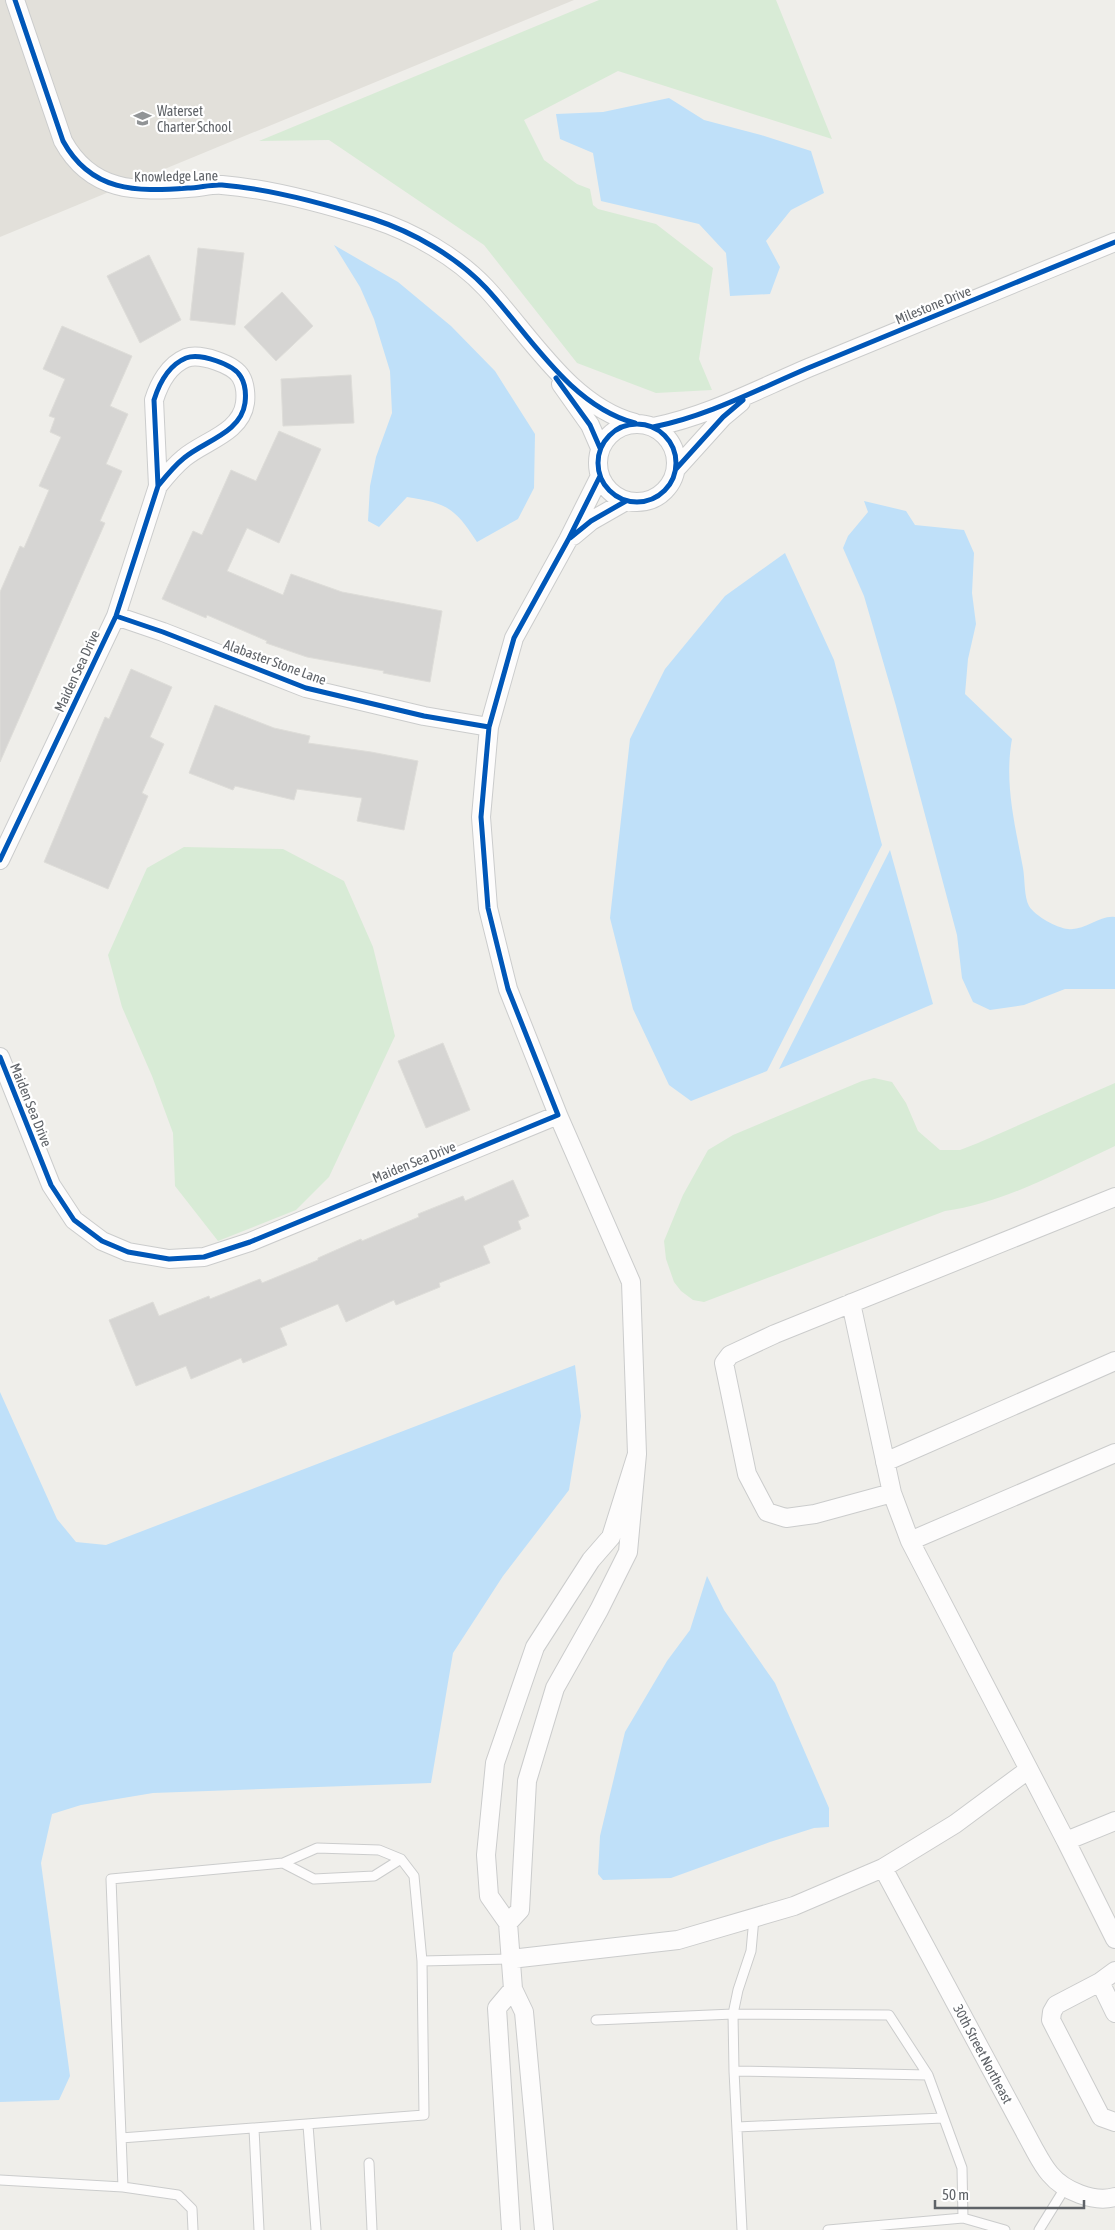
<svg xmlns="http://www.w3.org/2000/svg" width="1115" height="2230" font-family="'Asap Condensed',sans-serif">
	<rect width="100%" height="100%" fill="#efeeea"/>
	<path fill="#e2e0da" d="M 0,0 L 574,0 L 0,237 Z"/>
	<path fill="#d8ebd6" d="M 599,0 L 776,0 L 832,139 L 618,71 L 524,120 L 544,160 L 577,184 L 590,189 L 593,205 L 598,209 L 656,224 L 713,268 L 699,359 L 712,390 L 656,393 L 577,363 L 484,245 L 329,140 L 259,141 Z
		M 184,847 L 283,849 L 344,881 L 373,947 L 395,1036 L 329,1177 L 296,1210 L 218,1241 L 175,1186 L 173,1133 L 152,1076 L 122,1007 L 108,955 L 147,868 Z
		M 874,1078 L 892,1082 L 906,1103 L 918,1131 L 940,1150 L 960,1150 L 978,1143 L 1115,1083 L 1115,1146 C 1061,1171 1004,1203 945,1211 L 704,1302 L 693,1300 L 681,1291 L 674,1282 L 666,1259 L 664,1241 L 683,1195 L 708,1150 L 733,1135 L 862,1081 Z"/>
	<path fill="#bfe0f9" d="M 669,98 L 704,120 L 761,135 L 811,151 L 824,193 L 791,210 L 766,241 L 780,267 L 770,294 L 730,296 L 726,253 L 699,224 L 601,201 L 593,153 L 560,139 L 556,114 L 603,112 Z
		M 334,245 L 398,282 L 451,326 L 495,371 L 535,434 L 534,488 L 518,519 L 477,542 C 455,508 447,503 407,497 L 379,527 L 368,521 L 370,486 L 376,457 L 392,413 L 390,371 L 374,319 L 360,287 Z
		M 864,501 L 906,511 L 915,525 L 964,530 L 974,553 L 972,593 L 976,624 L 968,659 L 965,694 L 1012,739 C 1004,783 1015,825 1023,868 C 1025,879 1024,897 1029,906 C 1035,916 1057,928 1068,929 C 1085,931 1099,915 1115,917 L 1115,989 L 1065,989 L 1024,1005 L 990,1010 L 973,1002 L 962,978 L 957,935 L 896,706 L 864,596 L 843,548 L 848,536 L 868,512 Z
		M 785,553 L 834,660 L 882,845 L 767,1071 L 691,1101 L 669,1085 L 633,1009 L 610,918 L 630,739 L 665,669 L 725,596 Z
		M 890,850 L 933,1004 L 779,1069 Z
		M 575,1365 L 581,1416 L 569,1490 L 503,1576 L 453,1653 L 431,1783 L 153,1793 L 81,1805 L 52,1814 L 41,1863 L 70,2076 L 59,2100 L 0,2102 L 0,1392 L 57,1519 L 76,1542 L 106,1545 Z
		M 707,1576 L 724,1610 L 775,1683 L 829,1808 L 829,1827 L 814,1828 L 770,1842 L 671,1878 L 603,1880 L 598,1874 L 600,1836 L 625,1732 L 667,1661 L 690,1630 Z"/>
	<path fill="#d6d5d3" stroke="#deddd9" d="M 198,248 L 244,253 L 235,325 L 190,320 Z
		M 149,255 L 181,320 L 140,343 L 107,276 Z
		M 282,292 L 313,326 L 276,361 L 244,327 Z
		M 62,326 L 132,356 L 110,406 L 128,414 L 106,464 L 122,471 L 100,521 L 105,523 L 0,762 L 0,592 L 20,546 L 24,548 L 49,490 L 39,486 L 61,437 L 50,432 L 55,418 L 49,416 L 65,379 L 43,369 Z
		M 351,375 L 354,423 L 283,426 L 281,379 Z
		M 279,431 L 321,449 L 279,543 L 247,528 L 227,571 L 283,595 L 291,574 L 342,592 L 442,611 L 430,682 L 383,673 L 384,671 L 307,657 L 266,643 L 267,641 L 207,615 L 206,618 L 162,599 L 193,531 L 202,535 L 231,470 L 256,481 Z
		M 131,669 L 172,687 L 150,737 L 164,744 L 142,793 L 148,796 L 108,889 L 44,862 L 105,717 L 109,719 Z
		M 215,705 L 274,728 L 310,736 L 308,743 L 371,752 L 418,761 L 404,830 L 357,821 L 362,798 L 297,789 L 294,800 L 235,786 L 233,790 L 189,773 Z
		M 443,1043 L 470,1110 L 426,1128 L 398,1061 Z
		M 513,1180 L 529,1216 L 518,1221 L 521,1229 L 483,1246 L 490,1263 L 439,1283 L 440,1287 L 396,1305 L 394,1300 L 346,1322 L 338,1304 L 280,1328 L 287,1345 L 243,1363 L 241,1358 L 191,1379 L 186,1366 L 136,1386 L 109,1320 L 153,1302 L 159,1316 L 209,1296 L 210,1299 L 260,1279 L 262,1283 L 318,1260 L 318,1258 L 361,1239 L 362,1241 L 419,1217 L 418,1214 L 463,1196 L 465,1201 Z"/>
	<g fill="none" stroke-linecap="round" stroke-linejoin="round">
		<defs>
			<path id="service" d="M 283,1863 L 314,1879 L 374,1876 L 401,1859
				M 596,2020 L 733,2014 L 889,2015 L 928,2075 L 734,2071
				M 928,2075 L 962,2168 L 963,2218 L 1005,2230
				M 308,2125 L 316,2230
				M 737,2127 L 943,2118
				M 254,2129 L 259,2230
				M 121,2138 L 424,2115 L 422,1961
				M 369,2163 L 372,2230
				M 0,2180 L 123,2187 L 111,1879 L 283,1863 L 317,1848 L 379,1850 L 401,1859 L 414,1876 L 422,1961 L 511,1959
				M 123,2187 L 178,2195 L 192,2209 L 193,2230
				M 742,2230 L 734,2071 L 733,2014 L 738,1990 L 751,1951 L 754,1918
				M 828,2230 L 963,2218
				M 1039,2230 L 1065,2188"/>
			<path id="minor" d="M 15,0 L 63,141 C 91,192 136,192 188,188 C 199,188 211,184 222,185 C 272,189 326,204 373,219 C 413,232 457,257 486,288 C 529,334 570,406 635,423
				M 561,384 L 590,425 L 600,448
				M598 463a39 39 0 1 1 78 0a39 39 0 1 1-78 0Z
				M 653,427 C 709,416 760,388 813,366 C 913,325 1014,283 1115,242
				M 676,469 L 723,417 L 741,402
				M 573,536 L 591,521 L 626,501
				M 116,616 L 163,632 L 306,688 L 424,716 L 489,727
				M 0,860 L 116,616 L 158,486 L 154,400 C 159,384 169,365 186,358 C 200,353 234,364 241,377 C 245,384 246,395 245,403 C 241,433 204,441 184,458 C 174,466 166,476 158,486
				M 0,1057 L 51,1185 L 74,1220 L 102,1241 L 128,1252 L 169,1259 L 204,1257 L 250,1242 L 558,1115 L 508,989 L 488,908 L 481,817 L 489,727 L 514,638 L 568,540 L 600,476
				M 558,1115 L 631,1282 L 637,1454
				M 1115,1197 L 775,1334 L 730,1355 L 724,1363 L 747,1474 L 767,1512 L 786,1518 L 815,1514 L 892,1493 L 910,1541 L 1066,1841 L 1115,1821
				M 851,1303 L 892,1493
				M 885,1462 L 1115,1361
				M 910,1541 L 1115,1453
				M 1066,1841 L 1115,1939
				M 883,1868 L 1033,2147 C 1038,2156 1043,2166 1050,2174 C 1064,2191 1094,2203 1115,2197
				M 508,1923 L 520,1910 L 527,1781 L 555,1688 L 599,1610 L 628,1552 L 637,1454 L 611,1537 L 591,1560 L 535,1647 L 495,1763 L 486,1855 L 489,1896 L 508,1923 L 513,1989
				M 511,1959 L 678,1940 L 794,1906 L 883,1868 L 955,1824 L 1028,1770
				M 1115,1971 L 1100,1982 L 1056,2005 L 1052,2012 L 1051,2020 L 1101,2117 L 1115,2122
				M 1100,1982 L 1115,2013
				M 511,2230 L 497,2008 L 513,1989 L 524,2012 L 544,2230"/>
		</defs>
		<use href="#service" stroke="#cbcccc" stroke-width="11"/>
		<use href="#minor" stroke="#cbcccc" stroke-width="20"/>
		<use href="#service" stroke="#fdfcfc" stroke-width="9"/>
		<use href="#minor" stroke="#fdfcfc" stroke-width="18"/>
		<defs>
			<path id="cycleway" d="M 15,0 L 63,141 C 91,192 136,192 188,188 C 199,188 211,184 222,185 C 272,189 326,204 373,219 C 413,232 457,257 486,288 C 529,334 570,406 635,423
				M 556,378 L 590,425 L 600,448
				M598 463a39 39 0 1 1 78 0a39 39 0 1 1-78 0Z
				M 653,427 C 709,416 760,388 813,366 C 913,325 1014,283 1115,242
				M 676,469 L 723,417 L 743,400
				M 570,538 L 591,521 L 626,501
				M 116,616 L 163,632 L 306,688 L 424,716 L 489,727
				M 0,860 L 116,616 L 158,486 L 154,400 C 159,384 169,365 186,358 C 200,353 234,364 241,377 C 245,384 246,395 245,403 C 241,433 204,441 184,458 C 174,466 166,476 158,486
				M 0,1057 L 51,1185 L 74,1220 L 102,1241 L 128,1252 L 169,1259 L 204,1257 L 250,1242 L 558,1115 L 508,989 L 488,908 L 481,817 L 489,727 L 514,638 L 568,540 L 600,476"/>
		</defs>
		<use href="#cycleway" stroke="#fff" stroke-width="8"/>
		<use href="#cycleway" stroke="#0057b8" stroke-width="5"/>
	</g>
	<defs>
		<symbol id="school-bare" viewBox="-9 -9 18 18"><path d="M0-5L7-2L0 1L-7-2ZM-4 1L0 2.5L4 1V4Q0 6-4 4Z" fill="#919496" stroke="#fff" stroke-width="2.5" paint-order="stroke"/></symbol>
	</defs>
	<g fill-rule="evenodd">
		<use href="#school-bare" x="130" y="106" width="25" height="25"/>
	</g>
	<g text-anchor="middle" dominant-baseline="central" stroke-width="4.5" stroke-linejoin="round" paint-order="stroke">
		<g font-size="14" fill="#5f6368" stroke="#fff" text-anchor="start">
			<text x="157" y="111">Waterset<tspan x="157" dy="16">Charter School</tspan></text>
		</g>
		<g font-size="14" fill="#5f6368" stroke="#fff">
			<text transform="translate(176 176) rotate(-1)">Knowledge Lane</text>
			<text transform="translate(933 305) rotate(-22)">Milestone Drive</text>
			<text transform="translate(275 662) rotate(20)">Alabaster Stone Lane</text>
			<text transform="translate(77 671) rotate(-65)">Maiden Sea Drive</text>
			<text transform="translate(31 1105) rotate(68)">Maiden Sea Drive</text>
			<text transform="translate(414 1162) rotate(-22)">Maiden Sea Drive</text>
			<text transform="translate(983 2054) rotate(62)">30th Street Northeast</text>
		</g>
	</g>
	<path d="M935 2200v8h149v-8" fill="none" stroke="#5f6368" stroke-width="2.5"/>
	<text x="942" y="2200" font-size="15" fill="#5f6368" stroke="#ffffff" stroke-width="4" paint-order="stroke">50 m</text>
</svg>
